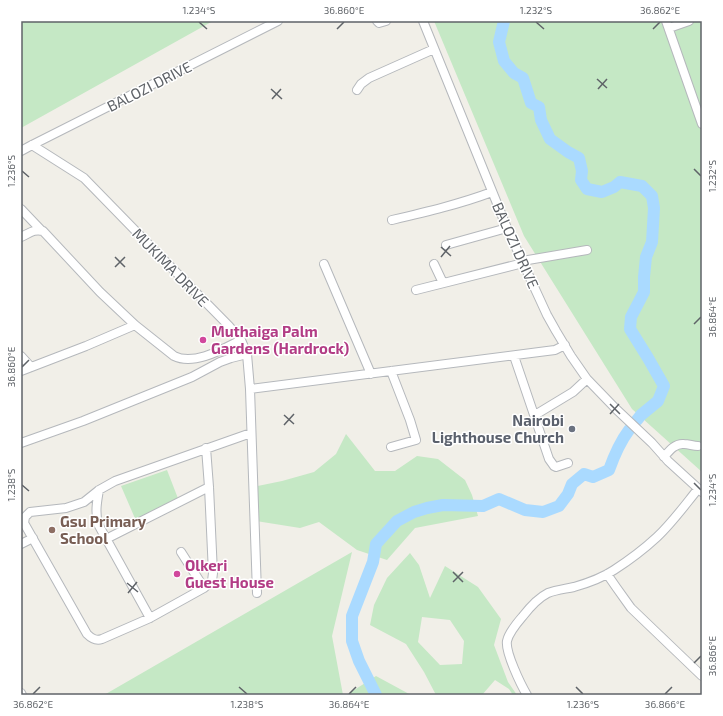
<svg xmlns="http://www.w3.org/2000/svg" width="723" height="716" font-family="'Exo 2',sans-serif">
	<rect width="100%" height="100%" fill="#f1efe8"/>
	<path fill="#c5e8c5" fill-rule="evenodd" d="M 21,21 L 213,21 L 21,128 Z
		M 434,21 L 702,21 L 702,472 L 632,409 L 524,236 Z
		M 346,434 L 375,471 L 395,471 L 417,456 L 438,459 L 465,480 L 472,495 L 478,516 L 415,528 L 387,560 L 357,550 L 319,522 L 300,528 L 256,521 L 253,487 L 282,481 L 314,472 L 336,454 Z
		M 167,470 L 179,501 L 137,523 L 121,486 Z
		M 352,552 L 332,636 L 343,695 L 104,695 Z
		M 410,553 L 419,565 L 430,598 L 445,566 L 478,587 L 501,619 L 494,645 L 508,682 L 517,695 L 513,695 L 509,689 L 495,680 L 482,695 L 436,695 L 424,672 L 406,644 L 370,625 L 374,605 L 387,578 ZM 422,617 L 450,620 L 464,641 L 462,664 L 440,665 L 418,642 Z
		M 376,676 L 411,695 L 349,695 L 348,694 Z"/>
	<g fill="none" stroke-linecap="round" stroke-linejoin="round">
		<path stroke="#aadaff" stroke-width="12" d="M 504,21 L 499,42 L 504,61 L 514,73 L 523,78 L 531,103 L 539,107 L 541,120 L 550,139 L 568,152 L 579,158 L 582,171 L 581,180 L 587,189 L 602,192 L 614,187 L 620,182 L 642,186 L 652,196 L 654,208 L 652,242 L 646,257 L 644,277 L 644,292 L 631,317 L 630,329 L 648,358 L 664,386 L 658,401 L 641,415 L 637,420
			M 376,695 L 359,661 L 352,641 L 352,616 L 373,562 L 376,544 L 397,521 L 414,512 L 427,508 L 443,505 L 483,506 L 499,499 L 525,510 L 543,512 L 559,506 L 568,494 L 572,484 L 584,474 L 593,477 L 609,470 C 614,456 620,442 629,430"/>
		<defs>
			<path id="minor" d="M 377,21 L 379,23 L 386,21
				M 423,21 L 507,228 L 547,315 L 556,331 L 571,356 L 587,379 L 616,409 L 652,443 L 668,461 L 702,492
				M 666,21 L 702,124
				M 669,28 L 689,21
				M 357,90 L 361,84 L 369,78 L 434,49
				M 32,145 L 84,178 L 164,260 L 229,326 L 241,340 L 247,354 L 250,389 L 257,593
				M 21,151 L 32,145 L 278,21
				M 21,209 L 41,230
				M 392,220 C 426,212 460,204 492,192
				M 21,237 C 30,233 33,229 43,231 L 100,292 L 135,325 L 174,356 C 194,366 223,349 241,340
				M 446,245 L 507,228
				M 522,261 L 587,250
				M 324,264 L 371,374
				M 434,264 L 443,283
				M 416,290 L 523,263
				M 21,356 L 31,367
				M 514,356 L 549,459 L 554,466 L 556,467 L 568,463
				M 21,371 L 86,346 L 135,325
				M 250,389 L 547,351 L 555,350 L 565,345
				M 535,415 L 573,392 L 587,379
				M 21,443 L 83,421 L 135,400 L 192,377 L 220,362 L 231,358 L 247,354
				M 391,447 L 416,440 L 410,420 L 391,371
				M 206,448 L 209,487 L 213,573 L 212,581 L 204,588 L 150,618 L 102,639 C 96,641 92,639 87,634 L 24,523 L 25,517 L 30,512 L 66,508 L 84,502 L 99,490 L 115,481 L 251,433
				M 664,457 C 669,451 675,443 684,444 C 689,444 693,446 698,446
				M 99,490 C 97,501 95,512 98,524 L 150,618
				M 106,539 L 209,487
				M 21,544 L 33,538
				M 181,552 L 204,588
				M 607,574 L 616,587 L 631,608 L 702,676
				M 21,693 L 22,695
				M 527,695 C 521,685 505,652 507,641 C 509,632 517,623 523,616 C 530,607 538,598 548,593 C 556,590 565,589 574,587 C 588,583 602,578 614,570 C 628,561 644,549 657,537 C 672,523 685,505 698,489"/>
		</defs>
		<use href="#minor" stroke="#b5b8bc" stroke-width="10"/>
		<use href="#minor" stroke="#fff" stroke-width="8"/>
	</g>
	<path fill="none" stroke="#5f6368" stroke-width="1.5" d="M 199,22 L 207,29M 536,22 L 544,29M 337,29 L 344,22M 653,29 L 660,22M 597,79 L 607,88M 271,89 L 282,99M 598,89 L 607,79M 272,99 L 281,89M 694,169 L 701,176M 22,171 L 29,177M 441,247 L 451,256M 115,257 L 125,267M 441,257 L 450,246M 115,267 L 125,257M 694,324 L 701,317M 22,367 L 29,360M 610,404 L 620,414M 610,414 L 619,404M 284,415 L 294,424M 284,425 L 294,414M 694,483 L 701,490M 22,485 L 29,491M 453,572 L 463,582M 453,582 L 463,572M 127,583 L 138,592M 128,593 L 137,582M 694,663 L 701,656M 239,687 L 247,694M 576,687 L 583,694M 33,694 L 40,687M 349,694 L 356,687M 665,694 L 672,687"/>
	<g fill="#d1479c" stroke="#fff" stroke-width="1.5">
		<circle cx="203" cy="340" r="4"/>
		<circle cx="177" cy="574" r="4"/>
	</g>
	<circle fill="#6b7280" stroke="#fff" stroke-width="1.5" cx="572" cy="429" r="4"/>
	<circle fill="#8d6e63" stroke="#fff" stroke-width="1.5" cx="52" cy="530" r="4"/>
	<g text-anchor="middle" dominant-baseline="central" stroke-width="3" stroke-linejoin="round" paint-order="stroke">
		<g font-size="15" fill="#5f6368" stroke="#fff">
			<text transform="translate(149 86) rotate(-27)">BALOZI DRIVE</text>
			<text transform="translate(516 245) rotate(66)">BALOZI DRIVE</text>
			<text transform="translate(171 267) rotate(46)">MUKIMA DRIVE</text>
		</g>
		<g font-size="15" font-weight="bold" fill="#b23c85" stroke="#fff" text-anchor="start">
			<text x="211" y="331">Muthaiga Palm<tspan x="211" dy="17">Gardens (Hardrock)</tspan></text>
			<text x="185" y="565">Olkeri<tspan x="185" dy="17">Guest House</tspan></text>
		</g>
		<g font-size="15" font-weight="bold" fill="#5b616d" stroke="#fff" text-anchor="end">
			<text x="564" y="420">Nairobi<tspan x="564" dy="17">Lighthouse Church</tspan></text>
		</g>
		<g font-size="15" font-weight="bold" fill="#785e54" stroke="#fff" text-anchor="start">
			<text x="60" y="521">Gsu Primary<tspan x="60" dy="17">School</tspan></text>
		</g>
	</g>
	<rect width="723" height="716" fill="none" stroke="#ffffff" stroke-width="44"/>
	<rect x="22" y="22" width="679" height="672" fill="none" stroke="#5f6368" stroke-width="1.5"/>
	<g font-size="10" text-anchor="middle" fill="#5f6368">
		<text x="199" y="14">1.234°S</text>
		<text x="344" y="14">36.860°E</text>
		<text x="536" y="14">1.232°S</text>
		<text x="660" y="14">36.862°E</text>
		<text transform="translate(11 171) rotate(-90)" y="4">1.236°S</text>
		<text transform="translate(712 176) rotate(-90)" y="4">1.232°S</text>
		<text transform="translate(712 317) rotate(-90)" y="4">36.864°E</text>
		<text transform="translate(11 367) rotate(-90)" y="4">36.860°E</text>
		<text transform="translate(11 485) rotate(-90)" y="4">1.238°S</text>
		<text transform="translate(712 490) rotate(-90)" y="4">1.234°S</text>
		<text transform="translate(712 656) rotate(-90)" y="4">36.866°E</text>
		<text x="33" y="708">36.862°E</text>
		<text x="247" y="708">1.238°S</text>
		<text x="349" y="708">36.864°E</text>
		<text x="583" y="708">1.236°S</text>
		<text x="665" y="708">36.866°E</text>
	</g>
</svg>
